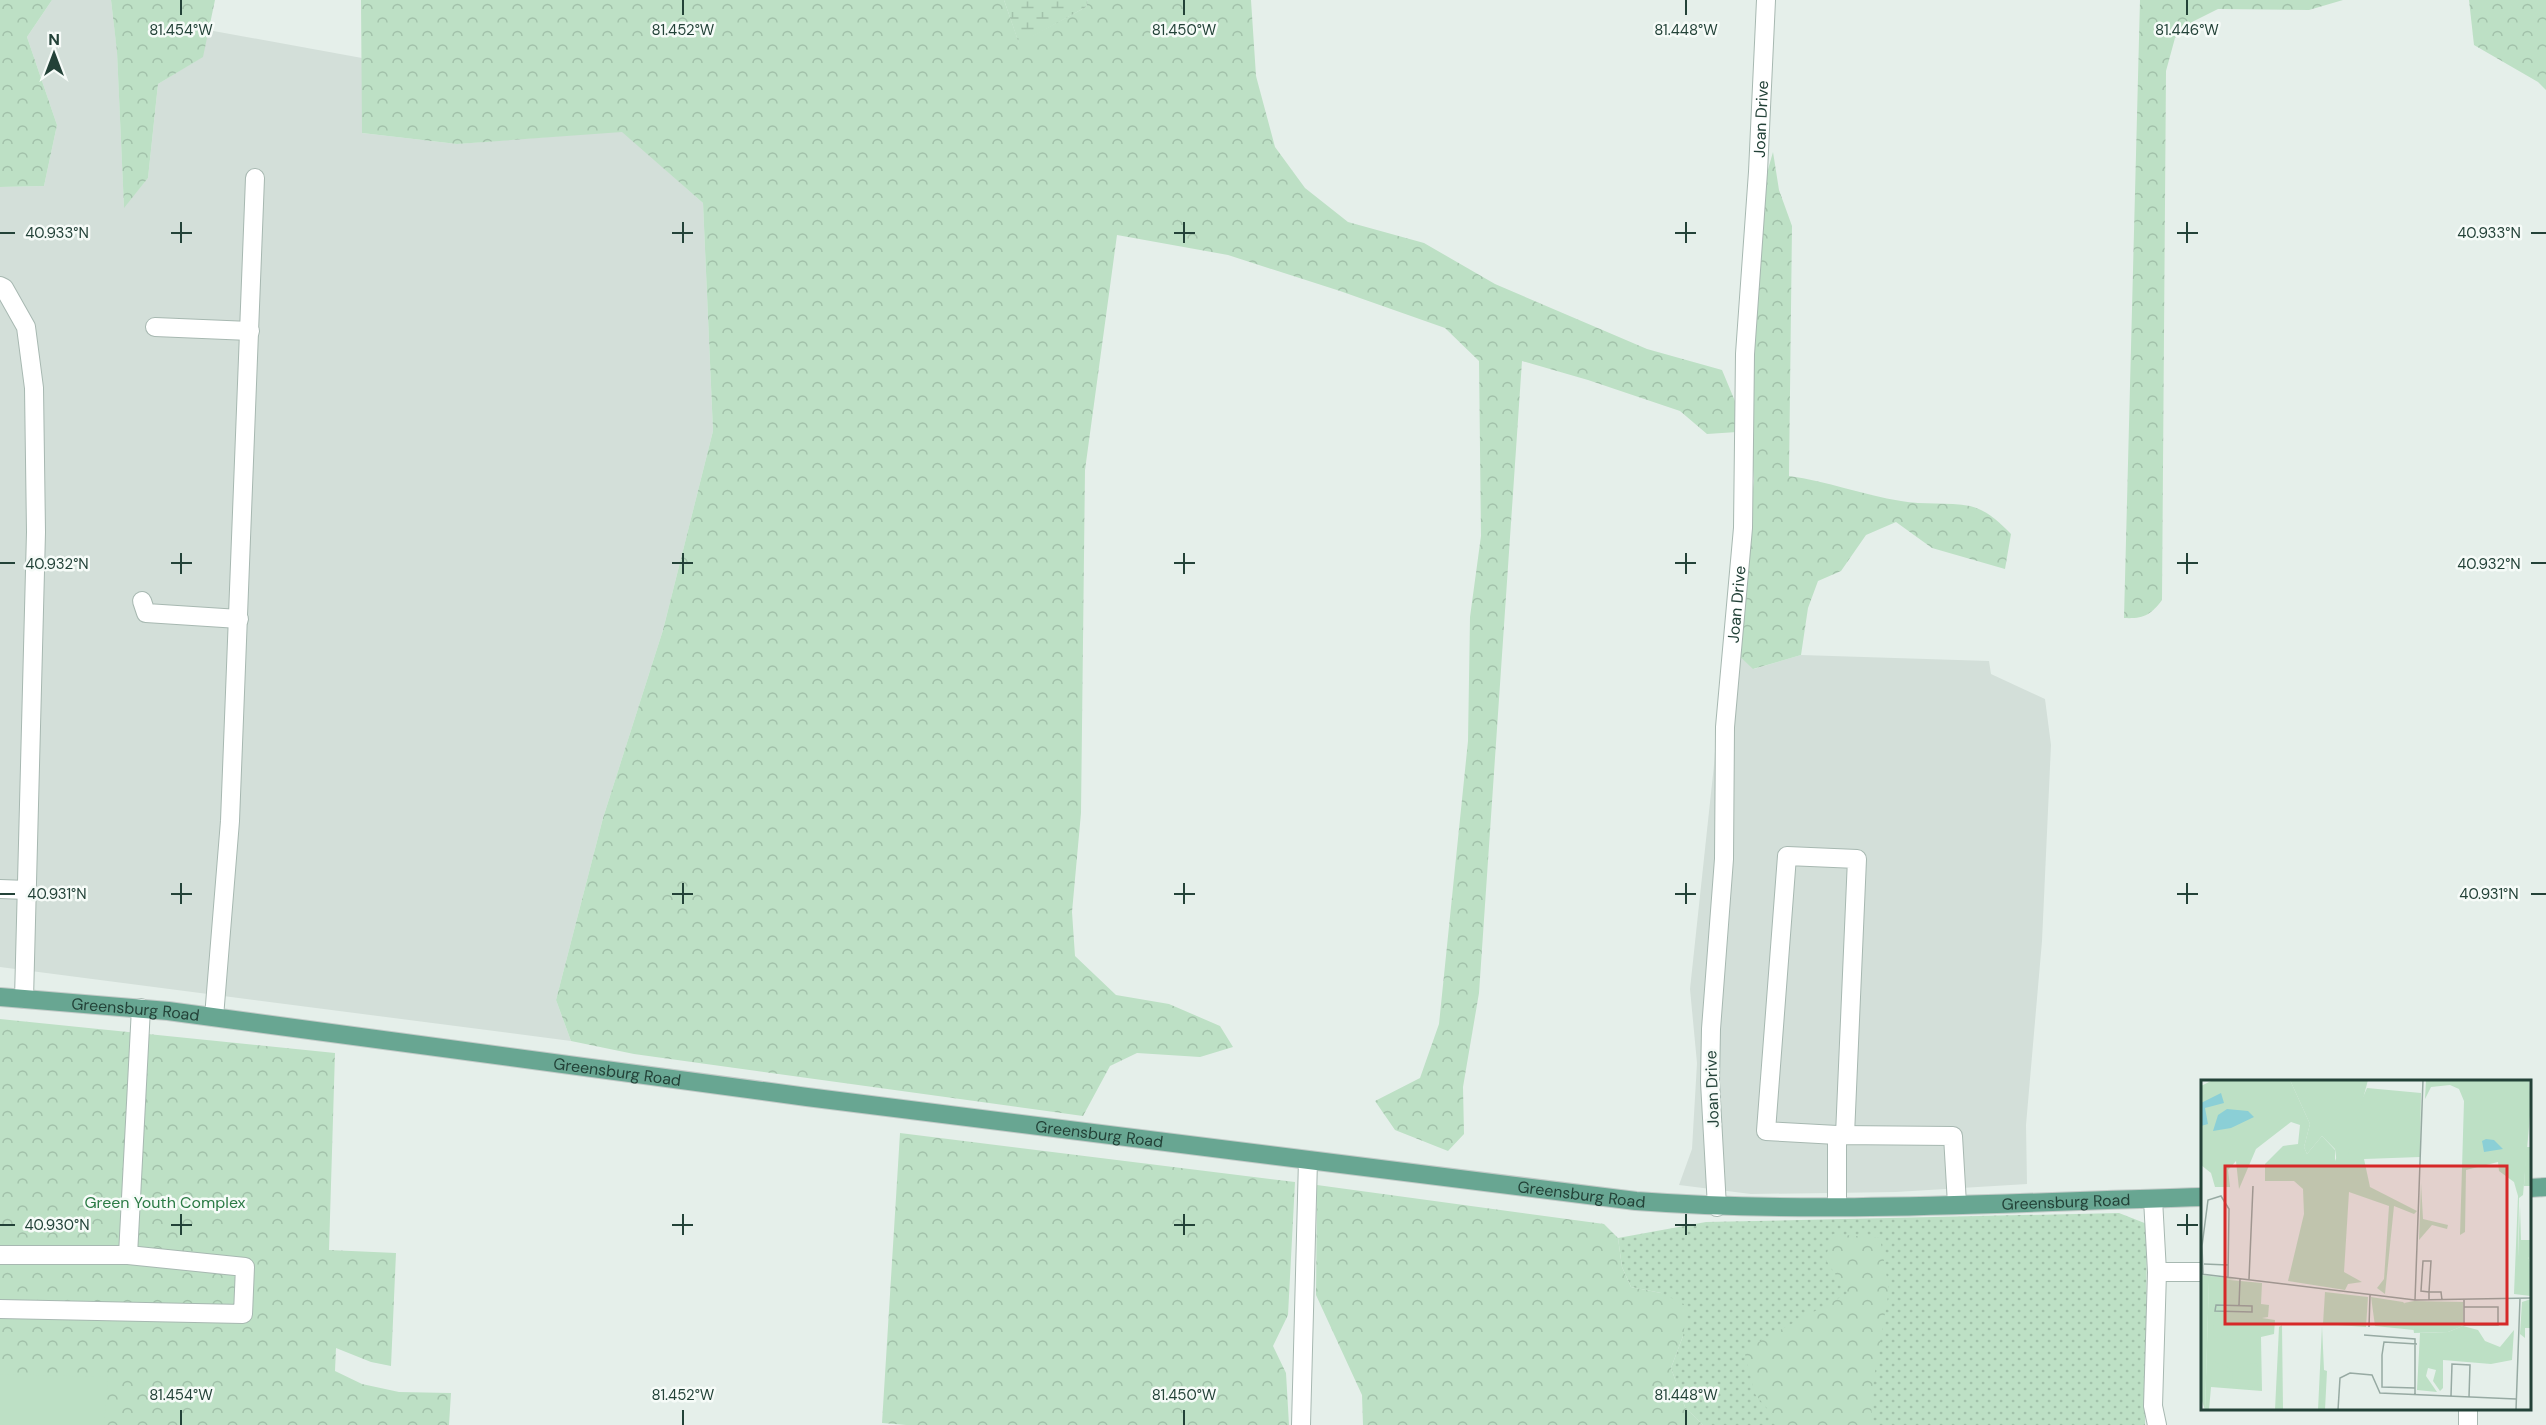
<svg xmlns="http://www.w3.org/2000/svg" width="2546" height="1425" font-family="'DM Sans',sans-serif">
	<defs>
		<pattern id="grass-dots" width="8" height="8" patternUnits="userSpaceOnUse" patternTransform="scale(1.5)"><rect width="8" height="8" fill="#bde0c5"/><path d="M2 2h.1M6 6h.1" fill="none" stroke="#a2c1aa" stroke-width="1.8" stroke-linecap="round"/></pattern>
		<pattern id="forest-crowns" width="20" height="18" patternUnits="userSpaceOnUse" patternTransform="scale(1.5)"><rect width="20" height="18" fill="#bde0c5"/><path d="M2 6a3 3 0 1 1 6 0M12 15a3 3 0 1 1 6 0" fill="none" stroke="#a2c1aa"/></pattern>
		<pattern id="wetland-marsh" width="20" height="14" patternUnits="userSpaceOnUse" patternTransform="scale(1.5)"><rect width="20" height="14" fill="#bde0c5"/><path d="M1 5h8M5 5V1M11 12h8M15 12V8" fill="none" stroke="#a2c1aa"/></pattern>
	</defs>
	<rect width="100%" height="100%" fill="#e5efea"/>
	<path fill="#d3dfd9" d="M 52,0 L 111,0 L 117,51 L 124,207 L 148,178 L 158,84 L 202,57 L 208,30 L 362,58 L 362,133 L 457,144 L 622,131 L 703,203 L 713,431 L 663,630 L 603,818 L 556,1000 L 571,1041 L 0,967 L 0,187 L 44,186 L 57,125 L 27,37 Z
		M 1737,654 L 1754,669 L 1801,655 L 1989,661 L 1991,674 L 2045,699 L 2051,745 L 2042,941 L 2026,1125 L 2027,1184 L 1896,1192 L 1751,1194 L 1679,1185 L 1692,1149 L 1697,1063 L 1690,989 L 1714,765 L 1722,659 Z"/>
	<path fill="url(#grass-dots)" d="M 2119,1213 L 2147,1224 L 2145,1425 L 1703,1425 L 1685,1407 L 1671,1368 L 1683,1336 L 1661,1293 L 1631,1287 L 1622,1267 L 1618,1238 L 1706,1222 Z"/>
	<path fill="url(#forest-crowns)" d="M 0,0 L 52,0 L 27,37 L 57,125 L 44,186 L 0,187 Z
		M 111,0 L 215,0 L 203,57 L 158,84 L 148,178 L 124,208 L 117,52 Z
		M 361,0 L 1004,0 L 1019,43 L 1086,7 L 1088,0 L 1251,0 L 1256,76 L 1275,147 L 1305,188 L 1348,222 L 1424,243 L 1495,284 L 1647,349 L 1722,370 L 1737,406 L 1737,432 L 1707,434 L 1680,411 L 1588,380 L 1522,361 L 1479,993 L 1463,1087 L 1464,1134 L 1448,1151 L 1395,1130 L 1375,1101 L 1420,1078 L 1439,1024 L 1468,741 L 1470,617 L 1481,536 L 1479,361 L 1445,328 L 1340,291 L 1228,255 L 1117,235 L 1085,470 L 1081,813 L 1072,912 L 1075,956 L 1116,995 L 1169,1004 L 1220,1026 L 1233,1047 L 1200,1057 L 1137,1053 L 1110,1066 L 1083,1116 L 634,1054 L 571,1041 L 556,1000 L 603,818 L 663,630 L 713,431 L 703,203 L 622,132 L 457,144 L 362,133 Z
		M 2140,0 L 2343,0 L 2309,10 L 2218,9 L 2194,21 L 2175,38 L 2166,71 L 2162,600 C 2151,615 2143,619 2124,618 Z
		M 2469,0 L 2546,0 L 2546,90 L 2538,82 L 2474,45 Z
		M 1773,152 L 1779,190 L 1792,226 L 1789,476 C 1827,481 1863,495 1901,501 C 1923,505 1948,502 1970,506 C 1987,510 1999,522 2011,534 L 2005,569 L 1932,548 L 1896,522 L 1866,535 L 1841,571 L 1818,581 L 1808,608 L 1801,655 L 1753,669 L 1737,654 L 1743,567 L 1754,481 L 1745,354 L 1756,192 L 1767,173 Z
		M 0,1019 L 335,1053 L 329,1250 L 396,1253 L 391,1366 L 371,1362 L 336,1348 L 335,1371 L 362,1384 L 399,1392 L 451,1393 L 449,1425 L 0,1425 Z
		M 900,1133 L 1295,1182 L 1288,1315 L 1273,1346 L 1286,1373 L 1289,1425 L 906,1425 L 882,1423 Z
		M 1317,1185 L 1604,1224 L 1618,1238 L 1622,1267 L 1631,1287 L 1661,1293 L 1688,1306 L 1683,1336 L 1671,1368 L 1685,1407 L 1703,1425 L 1363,1425 L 1362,1395 L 1316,1295 Z
		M 1833,1234 L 1880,1238 L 1889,1290 L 1871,1395 L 1872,1425 L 1781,1425 L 1755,1394 L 1744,1350 L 1848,1293 L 1825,1259 Z"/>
	<path fill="url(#wetland-marsh)" d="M 1004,0 L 1088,0 L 1086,7 L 1019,44 Z"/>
	<path fill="#bde0c5" d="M 0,1374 L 108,1377 L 104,1425 L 0,1425 Z"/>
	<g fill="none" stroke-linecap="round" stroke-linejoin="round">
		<defs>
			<g id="minor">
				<path d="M 0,286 L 4,288 L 26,327 L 34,388 L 36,532 L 24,999"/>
				<path d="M 155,327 L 250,331"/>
				<path d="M 142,601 L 146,613 L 239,619"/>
				<path d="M 0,889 L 27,890"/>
				<path d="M 214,1017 L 230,821 L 255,178"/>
				<path d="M 1837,1135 L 1766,1131 L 1787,856 L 1857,859 L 1845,1135"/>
				<path d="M 2153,1199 L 2157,1272 L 2153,1406 L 2157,1425"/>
				<path id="s1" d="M 1717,1207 L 1710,1082 L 1711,1029 L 1724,859 L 1725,727 L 1743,528 L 1745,354 L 1758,172 L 1766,0"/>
				<path d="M 1837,1207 L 1837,1135 L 1953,1136 L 1957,1204"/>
				<path d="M 0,1255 L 128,1255 L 245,1267 L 243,1314 L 0,1309"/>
				<path d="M 128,1255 L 141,1008"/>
				<path d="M 2157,1272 L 2202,1272"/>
				<path d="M 2468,1408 L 2468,1425"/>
				<path d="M 1301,1425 L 1308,1160"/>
			</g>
			<g id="major">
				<path id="s2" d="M 0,997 L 168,1011 L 807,1097 L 1636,1201 C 1824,1215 2014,1202 2202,1197"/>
				<path d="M 2530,1188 L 2546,1187"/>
			</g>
		</defs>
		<use href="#minor" stroke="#a7b8b1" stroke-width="20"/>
		<use href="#major" stroke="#c1cac7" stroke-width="20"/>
		<use href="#minor" stroke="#fff" stroke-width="18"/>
		<use href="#major" stroke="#68a692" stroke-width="18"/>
	</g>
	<path fill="none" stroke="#234238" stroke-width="2" d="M 181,0 L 181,15M 683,0 L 683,15M 1184,0 L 1184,15M 1686,0 L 1686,15M 2187,0 L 2187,15M 181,222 L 181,243M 683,222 L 683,243M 1184,222 L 1184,243M 1686,222 L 1686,243M 2187,222 L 2187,243M 0,233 L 15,233M 171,233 L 192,233M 672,233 L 693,233M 1174,233 L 1195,233M 1675,233 L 1696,233M 2177,233 L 2198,233M 2531,233 L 2546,233M 181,553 L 181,574M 683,553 L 683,574M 1184,553 L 1184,574M 1686,553 L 1686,574M 2187,553 L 2187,574M 0,563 L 15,563M 171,563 L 192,563M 672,563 L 693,563M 1174,563 L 1195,563M 1675,563 L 1696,563M 2177,563 L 2198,563M 2531,563 L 2546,563M 181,883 L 181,904M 683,883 L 683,904M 1184,883 L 1184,904M 1686,883 L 1686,904M 2187,883 L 2187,904M 0,894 L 15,894M 171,894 L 192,894M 672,894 L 693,894M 1174,894 L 1195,894M 1675,894 L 1696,894M 2177,894 L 2198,894M 2531,894 L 2546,894M 181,1214 L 181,1235M 683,1214 L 683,1235M 1184,1214 L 1184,1235M 1686,1214 L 1686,1235M 2187,1214 L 2187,1235M 0,1225 L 15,1225M 171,1225 L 192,1225M 672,1225 L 693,1225M 1174,1225 L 1195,1225M 1675,1225 L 1696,1225M 2177,1225 L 2198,1225M 181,1410 L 181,1425M 683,1410 L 683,1425M 1184,1410 L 1184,1425M 1686,1410 L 1686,1425"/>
	<g text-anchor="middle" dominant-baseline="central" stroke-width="5" stroke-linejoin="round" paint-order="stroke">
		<g font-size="16" fill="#234238" stroke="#f6fbf8">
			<text stroke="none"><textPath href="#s1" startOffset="1090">Joan Drive</textPath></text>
			<text stroke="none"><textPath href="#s1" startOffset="604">Joan Drive</textPath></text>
			<text stroke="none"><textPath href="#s2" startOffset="136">Greensburg Road</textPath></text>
			<text stroke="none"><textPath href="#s2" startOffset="622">Greensburg Road</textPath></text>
			<text transform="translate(1712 1089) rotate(-92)">Joan Drive</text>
			<text stroke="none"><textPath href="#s2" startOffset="1108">Greensburg Road</textPath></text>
			<text stroke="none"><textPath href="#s2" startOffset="1594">Greensburg Road</textPath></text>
			<text stroke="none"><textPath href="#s2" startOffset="2079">Greensburg Road</textPath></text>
		</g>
		<g font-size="16" fill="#2b7b45" stroke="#f6fbf8">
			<text x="165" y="1202">Green Youth Complex</text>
		</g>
	</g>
	<g transform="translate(2201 1080)">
		<rect width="330" height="330" fill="#e5efea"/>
		<path d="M 325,67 L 330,67 L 330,106 L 323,106 ZM 319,126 L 320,160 L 330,160 L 330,184 L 327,177 L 317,177 ZM 0,195 L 37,199 L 8,201 L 4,330 L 0,318 ZM 330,219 L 330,248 L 324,248 L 324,258 L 319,254 L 321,222 ZM 213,221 L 262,222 L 262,246 L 247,252 L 213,253 L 210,234 L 203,223 Z" fill="#bde0c5"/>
		<path d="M 12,0 L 89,0 L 109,44 L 103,67 L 106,74 L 121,56 L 134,70 L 134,81 L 166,8 L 220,13 L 219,77 L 163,79 L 169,107 L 216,131 L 213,134 L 193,126 L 184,214 L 176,208 L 183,199 L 188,126 L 148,112 L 143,192 L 161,202 L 147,204 L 144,210 L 87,201 L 103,134 L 102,109 L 93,101 L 64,101 L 64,84 L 82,66 L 97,64 L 99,45 L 90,42 L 55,69 L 38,109 L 35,81 L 27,90 L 29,107 L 14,107 L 10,93 L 0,85 L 0,6 ZM 225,0 L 328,0 L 330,24 L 322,115 L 318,118 L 317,176 L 327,177 L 330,184 L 330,216 L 313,214 L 317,116 L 313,102 L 298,91 L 297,82 L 265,90 L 264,152 L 259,155 L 263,21 L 258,9 L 249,5 L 230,7 L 224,19 ZM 220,103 L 222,139 L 247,145 L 246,149 L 231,145 L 218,160 ZM 8,198 L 61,203 L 60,224 L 68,225 L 67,237 L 61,238 L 74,240 L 73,254 L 60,257 L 61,311 L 10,307 L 8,330 L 4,330 ZM 124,212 L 167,217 L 165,247 L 122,244 ZM 170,217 L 202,222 L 211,231 L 213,250 L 174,246 ZM 227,223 L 232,223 L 232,249 L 223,251 L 217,236 L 229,229 ZM 81,245 L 82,330 L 74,330 L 78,247 ZM 121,246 L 123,290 L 126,291 L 124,330 L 117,330 ZM 262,246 L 277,250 L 284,261 L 299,267 L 313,250 L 311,280 L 290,284 L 242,280 L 242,308 L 239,311 L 232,301 L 235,290 L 227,288 L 225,296 L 236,312 L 216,310 L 219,253 L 247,252 Z" fill="#bde0c5"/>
		<path d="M 89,0 L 167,0 L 144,87 L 137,91 L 134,69 L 121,56 L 106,74 L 103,67 L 109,44 Z" fill="#bde0c5"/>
		<path d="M 13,238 L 36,239 L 31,254 L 12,258 ZM 12,281 L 31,289 L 32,304 L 10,302 ZM 51,283 L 57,284 L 56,308 L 35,305 L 38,288 Z" fill="#bde0c5"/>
		<path d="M 20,13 L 23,23 L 4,28 L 7,44 L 0,46 L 0,23 ZM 26,29 L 47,31 L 53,37 L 30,48 L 12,51 L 17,35 ZM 285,59 L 293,60 L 302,69 L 283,72 L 281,61 Z" fill="#8bcfd6"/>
		<path fill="none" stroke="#97aaa3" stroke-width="1.5" d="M 3,184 L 27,185M 0,194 L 214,220 L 330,218M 2,194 L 1,166 L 7,120 L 20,116 L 28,129 L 27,197M 48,199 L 52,106M 228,212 L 220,211 L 222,181 L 230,181 L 228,212M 263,219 L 263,227 L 297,227 L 297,245 L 263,245 L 263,227M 214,220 L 222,0M 228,220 L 228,212 L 240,212 L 241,220M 15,225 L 51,226 L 51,232 L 14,231 ZM 38,225 L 39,199M 168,247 L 169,215M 163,255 L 214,259 L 214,315M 214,308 L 181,307 L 181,275 L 183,262 L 216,264M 250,316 L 251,284 L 269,285 L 268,317M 137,330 L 139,298 L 149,293 L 171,295 L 179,313 L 315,319M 315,330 L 319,218"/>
		<path fill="#d62828" fill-opacity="0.15" stroke="#d62828" stroke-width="3" d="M 24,86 L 306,86 L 306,244 L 24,244 Z"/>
		<rect width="330" height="330" fill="none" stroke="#234238" stroke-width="3"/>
	</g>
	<g font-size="15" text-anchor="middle" fill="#234238" stroke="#f6fbf8" stroke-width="5" stroke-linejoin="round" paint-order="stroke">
		<text x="181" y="35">81.454°W</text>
		<text x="683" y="35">81.452°W</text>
		<text x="1184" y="35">81.450°W</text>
		<text x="1686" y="35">81.448°W</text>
		<text x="2187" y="35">81.446°W</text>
		<text x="57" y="238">40.933°N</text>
		<text x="2489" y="238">40.933°N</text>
		<text x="57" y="569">40.932°N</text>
		<text x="2489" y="569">40.932°N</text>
		<text x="57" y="899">40.931°N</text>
		<text x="2489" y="899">40.931°N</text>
		<text x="57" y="1230">40.930°N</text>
		<text x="181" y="1400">81.454°W</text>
		<text x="683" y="1400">81.452°W</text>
		<text x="1184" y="1400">81.450°W</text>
		<text x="1686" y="1400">81.448°W</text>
	</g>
	<g transform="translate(54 54)" stroke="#f6fbf8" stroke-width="4.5" paint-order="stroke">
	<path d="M0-4.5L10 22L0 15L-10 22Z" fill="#234238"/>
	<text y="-9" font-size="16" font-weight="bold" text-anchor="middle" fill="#234238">N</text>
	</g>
</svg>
